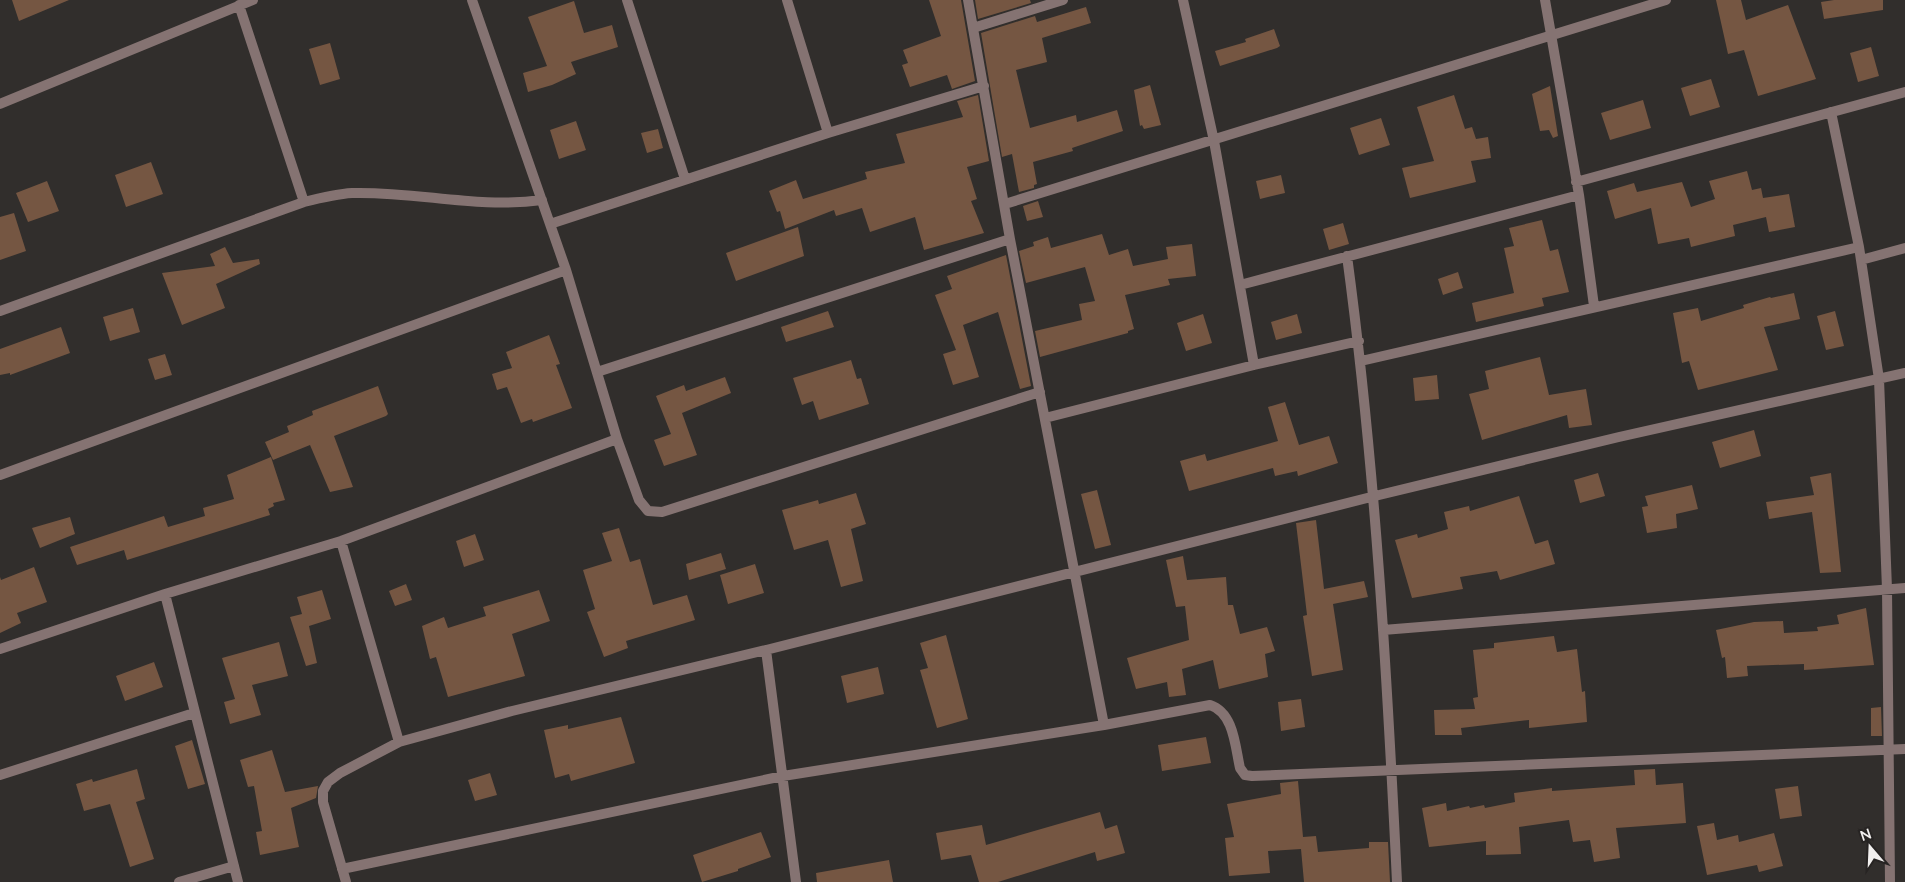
<svg xmlns="http://www.w3.org/2000/svg" width="1905" height="882" font-family="Lato,sans-serif">
	<rect width="100%" height="100%" fill="#312e2c"/>
	<path fill="#755642" d="M 12,0 L 69,0 L 19,21 Z
		M 929,0 L 961,0 L 975,81 L 952,89 L 947,75 L 910,87 L 902,65 L 908,63 L 903,50 L 941,36 Z
		M 975,0 L 1030,0 L 1031,3 L 978,19 Z
		M 1716,0 L 1741,0 L 1746,20 L 1788,5 L 1816,79 L 1758,96 L 1744,50 L 1728,54 Z
		M 1834,0 L 1883,0 L 1883,10 L 1824,19 L 1821,2 Z
		M 574,1 L 584,33 L 612,25 L 618,47 L 571,62 L 576,74 L 552,85 L 528,92 L 523,73 L 547,66 L 528,17 Z
		M 1086,7 L 1091,23 L 1042,38 L 1047,62 L 1016,70 L 1030,128 L 1076,115 L 1077,122 L 1117,110 L 1123,131 L 1072,148 L 1073,151 L 1033,162 L 1037,184 L 1034,185 L 1034,188 L 1019,192 L 1012,154 L 1002,157 L 981,33 L 1035,16 L 1037,22 Z
		M 1274,29 L 1280,46 L 1277,48 L 1220,66 L 1215,51 L 1246,42 L 1245,39 Z
		M 330,43 L 340,79 L 320,85 L 309,49 Z
		M 1871,47 L 1879,76 L 1858,82 L 1850,53 Z
		M 1711,79 L 1720,107 L 1690,116 L 1681,88 Z
		M 1150,85 L 1161,125 L 1144,129 L 1142,125 L 1140,126 L 1134,90 Z
		M 1550,86 L 1558,136 L 1553,138 L 1549,130 L 1540,131 L 1532,94 Z
		M 978,95 L 989,161 L 967,167 L 977,199 L 971,201 L 984,233 L 924,250 L 915,217 L 870,232 L 862,208 L 836,216 L 834,210 L 785,229 L 780,211 L 777,212 L 769,191 L 796,180 L 803,199 L 867,179 L 865,172 L 905,163 L 896,134 L 963,117 L 957,101 Z
		M 1454,95 L 1465,129 L 1472,127 L 1476,139 L 1488,137 L 1491,158 L 1471,161 L 1476,182 L 1410,198 L 1402,168 L 1434,161 L 1417,107 Z
		M 1643,100 L 1651,128 L 1610,140 L 1601,113 Z
		M 1381,118 L 1390,145 L 1359,155 L 1350,128 Z
		M 576,121 L 586,150 L 559,159 L 550,130 Z
		M 658,129 L 663,148 L 647,153 L 641,133 Z
		M 151,162 L 163,194 L 126,207 L 115,175 Z
		M 1747,171 L 1752,190 L 1761,188 L 1763,198 L 1789,194 L 1795,227 L 1769,232 L 1766,217 L 1733,225 L 1735,236 L 1691,247 L 1689,238 L 1658,244 L 1651,208 L 1615,219 L 1607,191 L 1634,183 L 1637,192 L 1682,182 L 1691,207 L 1715,199 L 1709,181 Z
		M 1281,175 L 1285,193 L 1260,199 L 1256,181 Z
		M 47,181 L 59,211 L 28,222 L 16,193 Z
		M 1038,201 L 1043,217 L 1027,221 L 1023,206 Z
		M 14,213 L 26,251 L 0,260 L 0,217 Z
		M 1542,220 L 1550,251 L 1558,249 L 1569,292 L 1542,298 L 1544,306 L 1476,322 L 1472,303 L 1514,293 L 1504,248 L 1514,246 L 1509,228 Z
		M 1343,223 L 1349,244 L 1329,250 L 1323,229 Z
		M 798,227 L 804,256 L 736,281 L 726,253 Z
		M 1102,234 L 1109,255 L 1128,249 L 1133,266 L 1168,259 L 1166,247 L 1192,244 L 1196,276 L 1168,279 L 1170,285 L 1125,295 L 1134,329 L 1128,331 L 1128,333 L 1040,357 L 1035,331 L 1082,320 L 1079,304 L 1095,301 L 1085,267 L 1026,283 L 1019,251 L 1034,246 L 1033,242 L 1048,237 L 1051,248 Z
		M 225,247 L 233,263 L 259,259 L 260,264 L 216,284 L 225,308 L 182,325 L 162,273 L 215,266 L 210,254 Z
		M 1006,255 L 1031,386 L 1020,389 L 998,312 L 963,325 L 979,377 L 953,385 L 943,354 L 956,350 L 935,295 L 952,289 L 947,276 Z
		M 1458,272 L 1463,288 L 1443,295 L 1438,279 Z
		M 1794,293 L 1800,319 L 1764,327 L 1778,370 L 1698,390 L 1689,361 L 1682,363 L 1673,313 L 1698,308 L 1701,321 L 1744,308 L 1743,305 L 1770,297 L 1771,298 Z
		M 133,308 L 140,332 L 110,341 L 103,317 Z
		M 828,311 L 834,327 L 786,342 L 781,327 Z
		M 1835,311 L 1844,346 L 1826,350 L 1817,316 Z
		M 1203,314 L 1212,343 L 1186,351 L 1177,323 Z
		M 1297,314 L 1302,333 L 1276,340 L 1271,322 Z
		M 61,327 L 70,353 L 10,375 L 10,373 L 0,375 L 0,349 Z
		M 549,335 L 560,364 L 556,365 L 572,408 L 533,422 L 532,419 L 521,423 L 507,387 L 497,390 L 492,374 L 512,368 L 506,352 Z
		M 165,354 L 172,375 L 155,380 L 148,359 Z
		M 1540,357 L 1549,395 L 1586,389 L 1592,425 L 1569,428 L 1567,415 L 1482,440 L 1469,394 L 1489,389 L 1485,371 Z
		M 851,360 L 857,379 L 861,378 L 869,404 L 819,420 L 813,401 L 802,405 L 793,378 Z
		M 1437,375 L 1439,399 L 1415,401 L 1413,378 Z
		M 725,377 L 731,393 L 682,413 L 697,455 L 664,466 L 654,440 L 671,434 L 656,396 L 684,385 L 686,391 Z
		M 378,386 L 388,414 L 386,416 L 334,436 L 353,487 L 330,492 L 310,445 L 273,460 L 265,442 L 289,432 L 287,426 L 313,415 L 312,411 Z
		M 1285,402 L 1299,445 L 1329,436 L 1338,463 L 1298,476 L 1297,471 L 1275,476 L 1273,468 L 1189,491 L 1180,461 L 1205,454 L 1207,461 L 1278,441 L 1268,407 Z
		M 1754,430 L 1761,456 L 1720,468 L 1712,442 Z
		M 271,457 L 285,500 L 273,503 L 274,506 L 268,509 L 270,515 L 127,560 L 124,550 L 77,565 L 70,547 L 164,516 L 168,527 L 205,516 L 203,508 L 234,499 L 227,475 Z
		M 1598,473 L 1605,496 L 1580,503 L 1574,480 Z
		M 1831,473 L 1841,572 L 1820,573 L 1812,512 L 1769,519 L 1766,502 L 1814,495 L 1810,477 Z
		M 1692,485 L 1698,509 L 1676,514 L 1677,528 L 1647,533 L 1642,507 L 1648,506 L 1645,496 Z
		M 1097,490 L 1111,545 L 1095,549 L 1081,494 Z
		M 856,493 L 866,524 L 851,529 L 863,581 L 841,587 L 828,540 L 794,550 L 782,510 L 818,500 L 819,504 Z
		M 1519,496 L 1535,544 L 1548,540 L 1555,564 L 1500,580 L 1497,571 L 1460,577 L 1463,589 L 1412,598 L 1395,540 L 1417,534 L 1418,538 L 1448,529 L 1444,512 L 1469,506 L 1470,511 Z
		M 70,517 L 75,534 L 40,548 L 32,528 Z
		M 1316,520 L 1324,589 L 1364,581 L 1368,597 L 1333,604 L 1343,670 L 1312,676 L 1303,616 L 1307,615 L 1296,523 Z
		M 619,528 L 630,562 L 640,559 L 653,605 L 687,595 L 695,620 L 626,641 L 628,648 L 604,657 L 587,612 L 595,609 L 583,570 L 612,561 L 602,533 Z
		M 475,534 L 484,560 L 464,567 L 456,541 Z
		M 721,553 L 726,569 L 689,580 L 686,564 Z
		M 1183,556 L 1187,580 L 1226,577 L 1228,605 L 1233,605 L 1240,634 L 1267,627 L 1275,651 L 1265,654 L 1268,677 L 1219,689 L 1213,660 L 1182,669 L 1186,695 L 1169,697 L 1167,682 L 1136,689 L 1127,658 L 1189,640 L 1185,606 L 1176,607 L 1166,560 Z
		M 755,564 L 764,593 L 728,604 L 720,575 Z
		M 34,567 L 47,602 L 17,613 L 21,623 L 0,633 L 0,577 L 1,580 Z
		M 406,584 L 412,600 L 395,606 L 389,591 Z
		M 322,590 L 331,619 L 309,626 L 317,663 L 306,666 L 290,617 L 302,614 L 297,597 Z
		M 539,590 L 550,621 L 512,634 L 525,676 L 448,697 L 436,657 L 430,659 L 422,626 L 444,617 L 448,628 L 486,616 L 483,607 Z
		M 1866,608 L 1874,665 L 1804,670 L 1804,664 L 1747,666 L 1748,676 L 1727,678 L 1725,657 L 1722,658 L 1716,630 L 1754,622 L 1783,621 L 1784,633 L 1818,631 L 1817,627 L 1839,624 L 1837,615 Z
		M 946,635 L 968,719 L 937,728 L 920,670 L 928,668 L 920,643 Z
		M 1554,636 L 1557,652 L 1577,649 L 1582,692 L 1585,691 L 1587,722 L 1529,728 L 1529,720 L 1461,728 L 1462,735 L 1435,735 L 1434,710 L 1475,709 L 1473,698 L 1478,697 L 1473,650 L 1494,648 L 1494,643 Z
		M 279,642 L 288,676 L 252,685 L 261,715 L 230,724 L 224,702 L 235,699 L 222,658 Z
		M 154,662 L 163,687 L 125,701 L 116,676 Z
		M 878,667 L 884,694 L 847,703 L 841,676 Z
		M 1301,699 L 1305,727 L 1281,731 L 1278,702 Z
		M 1881,707 L 1882,736 L 1871,736 L 1871,708 Z
		M 621,717 L 635,763 L 571,781 L 569,774 L 555,778 L 544,730 L 568,725 L 568,729 Z
		M 1206,737 L 1211,763 L 1162,771 L 1158,745 Z
		M 192,740 L 205,784 L 188,789 L 175,746 Z
		M 272,750 L 285,792 L 318,786 L 316,798 L 291,808 L 299,847 L 260,855 L 256,832 L 262,831 L 254,786 L 248,787 L 240,760 Z
		M 137,769 L 145,799 L 136,802 L 154,859 L 130,867 L 110,804 L 84,811 L 76,784 L 92,779 L 93,782 Z
		M 1655,769 L 1656,785 L 1683,783 L 1686,823 L 1616,828 L 1620,858 L 1594,862 L 1590,840 L 1573,842 L 1569,820 L 1519,827 L 1521,854 L 1486,855 L 1486,841 L 1429,847 L 1422,808 L 1446,803 L 1447,811 L 1469,806 L 1470,808 L 1484,805 L 1485,808 L 1515,802 L 1514,793 L 1552,788 L 1552,791 L 1635,785 L 1634,770 Z
		M 490,773 L 497,795 L 475,801 L 468,780 Z
		M 1298,781 L 1303,837 L 1316,836 L 1318,852 L 1369,848 L 1369,842 L 1388,842 L 1390,882 L 1304,882 L 1301,849 L 1268,851 L 1270,873 L 1229,876 L 1225,838 L 1234,837 L 1227,804 L 1281,794 L 1280,783 Z
		M 1798,786 L 1802,816 L 1780,819 L 1775,789 Z
		M 1100,812 L 1105,829 L 1117,825 L 1125,853 L 1097,861 L 1095,852 L 998,882 L 979,882 L 971,855 L 941,860 L 936,833 L 982,825 L 986,845 Z
		M 1714,823 L 1717,840 L 1738,835 L 1739,842 L 1774,833 L 1783,866 L 1759,872 L 1757,865 L 1707,875 L 1697,826 Z
		M 761,832 L 771,857 L 738,869 L 738,871 L 702,882 L 693,855 Z
		M 889,860 L 893,882 L 817,882 L 816,873 Z"/>
	<g fill="none" stroke-linecap="round" stroke-linejoin="round">
		<path stroke="#857372" stroke-width="10" d="M 472,0 L 566,270 L 617,439 L 639,500 L 648,511 L 662,512 L 1040,392
			M 627,0 L 685,179
			M 787,0 L 828,133
			M 968,0 L 1010,239 L 1104,725
			M 1183,0 L 1214,141 L 1254,365
			M 1545,0 L 1579,195 L 1594,306
			M 239,5 L 304,202
			M 973,28 L 1063,0
			M 0,104 L 253,0
			M 1831,112 L 1859,247 L 1879,379 L 1887,589 L 1890,882
			M 1576,182 L 1905,92
			M 1005,204 L 1666,0
			M 550,224 L 828,133 L 984,86
			M 1347,256 C 1375,464 1387,673 1397,882
			M 1861,260 L 1905,248
			M 1240,285 L 1579,195
			M 0,311 L 304,202 C 320,198 336,194 352,193 C 417,191 477,209 542,200
			M 1361,361 L 1859,247
			M 597,372 L 1010,239
			M 1045,418 L 1254,365 L 1359,341
			M 0,475 L 566,270
			M 341,541 L 399,742
			M 165,594 L 238,882
			M 1383,630 L 1905,588
			M 0,649 L 165,594 L 341,541 L 617,439
			M 766,650 L 796,882
			M 0,775 L 194,713
			M 342,869 L 783,776 L 1104,725 L 1210,705 C 1234,713 1235,746 1240,768 L 1245,775 L 1252,776 L 1905,749
			M 179,882 L 234,866
			M 346,882 L 323,802 L 323,791 L 328,782 L 340,773 L 399,742 L 512,711 L 766,650 L 1375,496 L 1619,437 L 1905,373"/>
	</g>
	<g transform="translate(1870 847) rotate(341)" stroke="#272423" stroke-width="4" paint-order="stroke">
	<path d="M0-4L9 19L0 12L-9 19Z" fill="#f2f0ef"/>
	<text y="-8" font-size="14" font-weight="bold" text-anchor="middle" fill="#f2f0ef">N</text>
	</g>
</svg>
